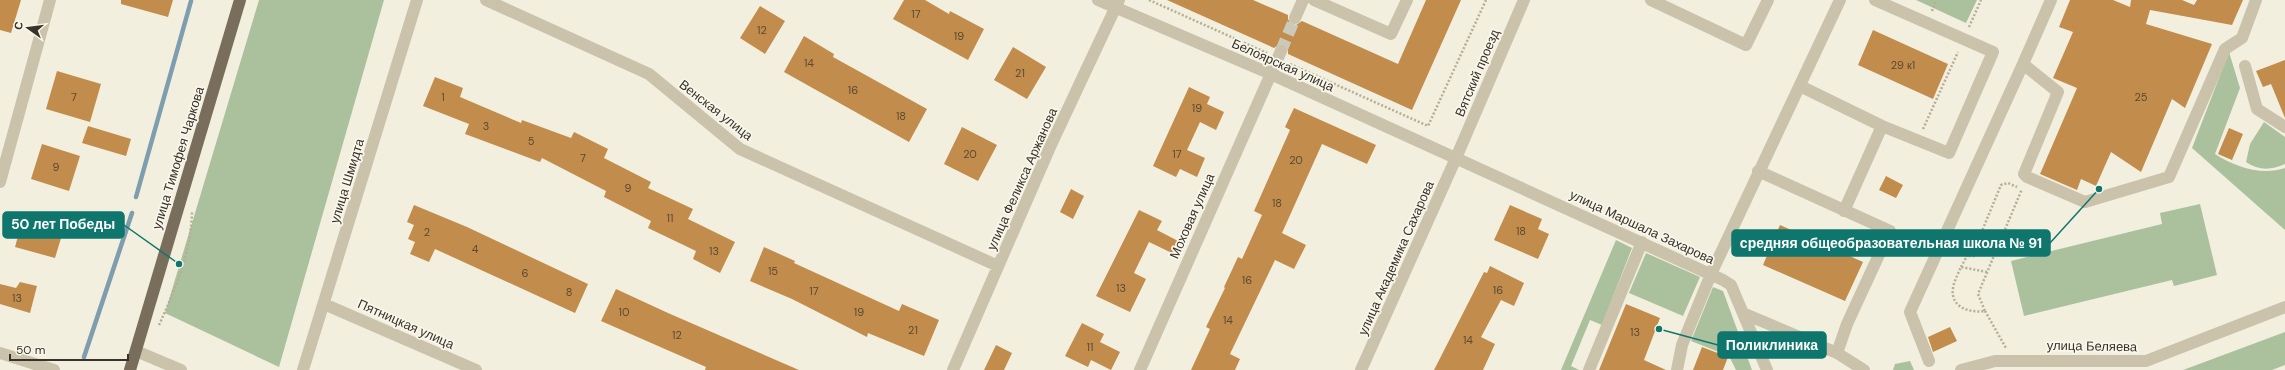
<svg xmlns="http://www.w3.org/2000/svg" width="2285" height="370" font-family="'DM Sans',sans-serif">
	<rect width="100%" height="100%" fill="#f2efde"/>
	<path fill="#abc19e" d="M 259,0 L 384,0 L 279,367 L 165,313 Z
		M 1916,0 L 1977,0 L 1966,23 Z
		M 2229,52 L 2240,88 L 2215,154 C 2235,167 2262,176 2285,168 L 2285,230 L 2192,148 Z
		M 2264,122 L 2285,137 L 2285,164 C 2271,170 2259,171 2246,162 L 2250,144 Z
		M 2200,204 L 2217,275 L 2174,286 L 2172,280 L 2024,316 L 2011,261 L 2162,224 L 2160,213 Z
		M 1616,240 L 1632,248 L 1602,325 L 1590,320 L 1571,366 L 1579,370 L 1561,370 Z
		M 1646,253 L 1700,277 L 1683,316 L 1629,293 Z
		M 1713,287 L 1723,291 L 1752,370 L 1736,370 L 1729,356 L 1691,341 Z
		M 2285,332 L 2285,365 L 2272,370 L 2183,370 Z
		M 1910,361 L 1914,370 L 1893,370 L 1895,364 Z"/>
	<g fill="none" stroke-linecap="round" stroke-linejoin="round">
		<path stroke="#7e9dae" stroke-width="4.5" d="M 136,197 L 191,1
			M 84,357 L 132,213"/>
	</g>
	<path fill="#c28d4c" d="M 0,0 L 21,0 L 11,33 L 0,30 Z
		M 121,0 L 173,0 L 168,17 L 121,4 Z
		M 904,0 L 925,0 L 949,14 L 950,11 L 984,29 L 968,60 L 893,19 Z
		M 1167,0 L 1253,0 L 1288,15 L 1288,19 L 1292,25 L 1296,25 L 1302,21 L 1398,64 L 1426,0 L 1461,0 L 1412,110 L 1288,54 L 1288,50 L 1284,44 L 1280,44 L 1274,48 Z
		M 2070,0 L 2113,0 L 2130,7 L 2131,0 L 2182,0 L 2194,5 L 2197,0 L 2243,0 L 2232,25 L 2150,10 L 2146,24 L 2212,44 L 2185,108 L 2172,99 L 2141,172 L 2111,152 L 2096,186 L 2081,179 L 2077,190 L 2040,174 L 2077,88 L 2053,78 L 2073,32 L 2059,27 Z
		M 760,6 L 785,21 L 765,54 L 740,38 Z
		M 1873,30 L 1948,64 L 1933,99 L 1858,65 Z
		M 804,36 L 834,54 L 833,57 L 927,109 L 909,142 L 784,72 Z
		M 1013,47 L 1046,67 L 1027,99 L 994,80 Z
		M 2285,60 L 2285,118 L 2271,84 L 2263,87 L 2256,71 Z
		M 57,71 L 101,84 L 90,122 L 46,109 Z
		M 435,77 L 463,88 L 460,97 L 521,123 L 522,120 L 571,138 L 574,132 L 608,149 L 604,158 L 651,182 L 648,188 L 693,209 L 688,219 L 735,242 L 720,273 L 693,259 L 696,251 L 648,228 L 651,221 L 604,197 L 606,191 L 542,158 L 540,162 L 465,134 L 469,124 L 423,106 Z
		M 1189,87 L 1210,97 L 1207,104 L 1224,112 L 1216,130 L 1200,122 L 1187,150 L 1205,158 L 1197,177 L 1180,169 L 1176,177 L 1153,166 Z
		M 1294,108 L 1376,145 L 1367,164 L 1322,144 L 1282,233 L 1306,245 L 1294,269 L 1275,260 L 1230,354 L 1240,359 L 1235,370 L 1191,370 L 1210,329 L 1206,327 L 1225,288 L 1224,287 L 1238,257 L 1242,259 L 1262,215 L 1254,211 L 1290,130 L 1285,127 Z
		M 88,126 L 131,139 L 126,156 L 82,143 Z
		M 962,127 L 997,145 L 978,181 L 944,164 Z
		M 2229,128 L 2243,134 L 2232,160 L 2218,154 Z
		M 42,144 L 80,156 L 69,191 L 31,179 Z
		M 1886,176 L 1903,185 L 1896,198 L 1879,190 Z
		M 1071,189 L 1084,196 L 1073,219 L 1060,212 Z
		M 414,205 L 467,227 L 588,284 L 575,313 L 435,249 L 429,262 L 410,254 L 415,242 L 408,239 L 414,225 L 407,222 Z
		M 1510,205 L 1542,219 L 1538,229 L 1549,234 L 1538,259 L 1494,240 Z
		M 1139,210 L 1162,221 L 1157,230 L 1180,242 L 1174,254 L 1149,242 L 1134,273 L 1146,279 L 1130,312 L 1096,296 Z
		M 24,214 L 65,225 L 55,258 L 15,247 Z
		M 1780,225 L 1863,262 L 1845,301 L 1763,265 Z
		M 764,247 L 795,261 L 794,263 L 899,311 L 902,304 L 939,320 L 924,356 L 868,333 L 867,337 L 792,299 L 750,281 Z
		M 1490,266 L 1524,283 L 1514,306 L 1501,300 L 1481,337 L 1495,344 L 1483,370 L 1434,370 L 1484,272 L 1487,273 Z
		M 20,282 L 37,286 L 30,313 L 0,304 L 0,284 L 16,288 Z
		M 616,289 L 668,313 L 799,370 L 705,370 L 706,367 L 601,321 Z
		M 1626,304 L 1660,318 L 1644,360 L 1666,370 L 1599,370 Z
		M 1082,323 L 1104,334 L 1100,342 L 1120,352 L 1111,370 L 1091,360 L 1088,367 L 1065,356 Z
		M 1950,327 L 1957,341 L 1933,352 L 1928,337 Z
		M 996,345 L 1012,353 L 1004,370 L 984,370 Z
		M 1702,347 L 1728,357 L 1723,370 L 1693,370 Z"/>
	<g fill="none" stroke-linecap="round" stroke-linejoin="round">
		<path stroke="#cdc9ba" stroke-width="12" stroke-dasharray="12 6" stroke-linecap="butt" d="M 1281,51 L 1295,18"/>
		<path stroke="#b6ad94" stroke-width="2.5" stroke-dasharray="2 2" stroke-linecap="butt" d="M 1149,0 L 1267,53
			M 1932,11 L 1936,0
			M 1969,27 L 1981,0
			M 1290,64 L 1428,126 L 1486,0
			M 1923,129 L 1958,52
			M 1974,241 L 1982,231
			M 1997,248 L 1982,231 L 2001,185 L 2008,183 L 2017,187
			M 1961,267 L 1967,256 L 1963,250 L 1966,242 L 1974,241 L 1980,247 L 1976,256 L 1967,256
			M 1987,272 L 1961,267 C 1958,274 1954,281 1953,288 C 1950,308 1970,313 1985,311 L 1978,294 L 2022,189
			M 1985,311 L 2006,348
			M 159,325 C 175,290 191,252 192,212"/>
		<path stroke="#cac2aa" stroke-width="12" d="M 486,0 L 649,74 L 740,149 L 998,266
			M 1098,0 L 1271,74 L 1723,280 L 1731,285 L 1767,370
			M 1314,0 L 1391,34 L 1407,0
			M 1651,0 L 1746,45 L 1768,0
			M 2051,0 L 2023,64 L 2058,92 L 2024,174 L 2027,177 L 2085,202 L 2169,177 L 2225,49 L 2242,38 L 2256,0
			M 1295,18 L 1303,0
			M 2245,66 L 2257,109 L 2285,127
			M 1800,86 L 1882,126 L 1949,153 L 1993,52 L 1875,0
			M 1758,171 L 1890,231 L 1847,324 L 1837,353
			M 0,182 L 50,0
			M 1844,211 L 1882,126
			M 324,304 L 476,370
			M 1745,314 L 1837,353 L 1864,370
			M 136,351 L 181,370
			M 0,353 L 54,370
			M 1929,361 L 1910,312 L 2023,64
			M 303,370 L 417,0
			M 953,370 L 1050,147 L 1119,0
			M 1140,370 L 1281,51
			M 1361,370 L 1456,158 L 1524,0
			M 1589,370 L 1642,242
			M 1677,370 L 1682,345 L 1711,274 L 1840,0
			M 1961,370 L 1995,361 L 2146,361 L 2285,307"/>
		<path stroke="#796e5b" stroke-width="12" d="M 130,370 L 240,0"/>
	</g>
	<g text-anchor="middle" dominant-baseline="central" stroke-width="3.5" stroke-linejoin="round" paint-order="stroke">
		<g font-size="11" fill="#5a4932">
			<text x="916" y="14">17</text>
			<text x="762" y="30">12</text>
			<text x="959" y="36">19</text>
			<text x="809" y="63">14</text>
			<text x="1903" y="65">29 к1</text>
			<text x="1020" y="73">21</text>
			<text x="853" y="90">16</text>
			<text x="74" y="97">7</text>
			<text x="443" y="97">1</text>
			<text x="2141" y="97">25</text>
			<text x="1197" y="108">19</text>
			<text x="901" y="116">18</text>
			<text x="486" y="126">3</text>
			<text x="531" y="141">5</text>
			<text x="970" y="154">20</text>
			<text x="1177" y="154">17</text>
			<text x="583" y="158">7</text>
			<text x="1296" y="160">20</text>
			<text x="56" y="167">9</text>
			<text x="628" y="188">9</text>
			<text x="1277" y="203">18</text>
			<text x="670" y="218">11</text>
			<text x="1521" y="231">18</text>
			<text x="427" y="232">2</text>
			<text x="475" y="249">4</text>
			<text x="714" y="251">13</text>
			<text x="773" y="271">15</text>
			<text x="525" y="273">6</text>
			<text x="1247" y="280">16</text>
			<text x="1121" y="288">13</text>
			<text x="1498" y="290">16</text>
			<text x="814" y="291">17</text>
			<text x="569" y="292">8</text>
			<text x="17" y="298">13</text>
			<text x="624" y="312">10</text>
			<text x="859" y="312">19</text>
			<text x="1228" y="320">14</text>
			<text x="913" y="330">21</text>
			<text x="1635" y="332">13</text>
			<text x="677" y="335">12</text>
			<text x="1468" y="340">14</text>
			<text x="1090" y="347">11</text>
		</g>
		<g font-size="13" fill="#38322a" stroke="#f9f7eb">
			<text transform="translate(1283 65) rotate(24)">Белоярская улица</text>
			<text transform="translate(1477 73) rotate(-67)">Вятский проезд</text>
			<text transform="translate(716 110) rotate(38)">Венская улица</text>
			<text transform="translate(178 158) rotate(-73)">улица Тимофея Чаркова</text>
			<text transform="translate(1022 179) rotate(-66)">улица Феликса Аржанова</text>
			<text transform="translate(347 181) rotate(-73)">улица Шмидта</text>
			<text transform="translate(1192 216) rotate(-66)">Моховая улица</text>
			<text transform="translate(1642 227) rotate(25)">улица Маршала Захарова</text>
			<text transform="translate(1396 258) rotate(-66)">улица Академика Сахарова</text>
			<text transform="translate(406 324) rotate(24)">Пятницкая улица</text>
			<text transform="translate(2092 346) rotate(1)">улица Беляева</text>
		</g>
	</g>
	<path fill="none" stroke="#0f766e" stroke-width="1.5" d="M179 264L124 225M2099 189L2050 243M1659 329L1718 345"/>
	<g fill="#0f766e" stroke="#f9f7eb" stroke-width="1.5">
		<circle cx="179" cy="264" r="4"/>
		<circle cx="2099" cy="189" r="4"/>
		<circle cx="1659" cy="329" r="4"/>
	</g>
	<g fill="#0f766e" stroke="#0f766e" stroke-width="1.5">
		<rect x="3" y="212" width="121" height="26" rx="4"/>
		<rect x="1732" y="230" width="318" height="26" rx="4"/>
		<rect x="1718" y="332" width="108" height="26" rx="4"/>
	</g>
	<g font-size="14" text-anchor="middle" font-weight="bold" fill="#fff">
		<text x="63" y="229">50 лет Победы</text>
		<text x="1891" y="248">средняя общеобразовательная школа № 91</text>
		<text x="1772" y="350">Поликлиника</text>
	</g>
	<g transform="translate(28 28) rotate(284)" stroke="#f9f7eb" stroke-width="3" paint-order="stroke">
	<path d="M0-3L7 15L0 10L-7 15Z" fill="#38322a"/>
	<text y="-6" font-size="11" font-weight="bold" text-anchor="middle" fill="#38322a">С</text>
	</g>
	<path d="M10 354v6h118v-6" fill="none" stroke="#38322a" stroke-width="2"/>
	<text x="16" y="354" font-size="12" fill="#38322a" stroke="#f9f7eb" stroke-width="3" paint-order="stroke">50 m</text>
</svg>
